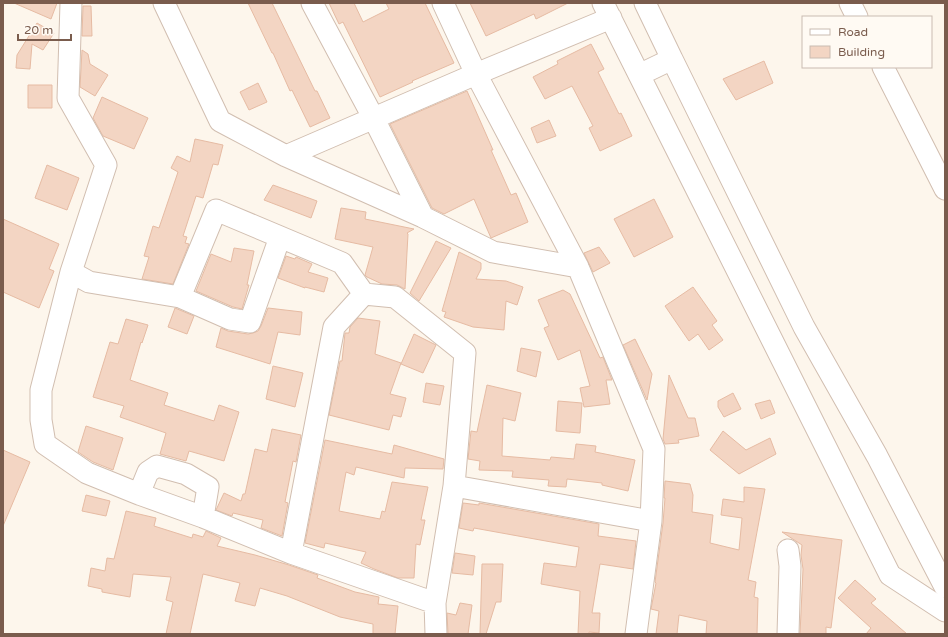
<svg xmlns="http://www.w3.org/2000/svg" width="948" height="637" font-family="'Varela Round',sans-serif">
	<rect width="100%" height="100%" fill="#fdf6ec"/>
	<path fill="#f3d5c3" stroke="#e6bba3" d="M 14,3 L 57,3 L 51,19 Z
		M 248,3 L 272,3 L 315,91 L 317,91 L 330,118 L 310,127 L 292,90 L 290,91 L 273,53 L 272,53 Z
		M 329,3 L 354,3 L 363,22 L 389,9 L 386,3 L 425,3 L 454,63 L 412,81 L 413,82 L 380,97 L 343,22 L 339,24 Z
		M 470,3 L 568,3 L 536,19 L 534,14 L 486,36 Z
		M 83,6 L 91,6 L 92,36 L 82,36 Z
		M 37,23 L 54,33 L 43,50 L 32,44 L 30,69 L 16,68 L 17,55 Z
		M 591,44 L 604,69 L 598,72 L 619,114 L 621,113 L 632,136 L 600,151 L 589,128 L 593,126 L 572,86 L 545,99 L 533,77 L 558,64 L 557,61 Z
		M 82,50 L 88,54 L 90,64 L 108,75 L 95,96 L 80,87 Z
		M 764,61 L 773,83 L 736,100 L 723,79 Z
		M 258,83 L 267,102 L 249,110 L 240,92 Z
		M 28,85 L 52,85 L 52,108 L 28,108 Z
		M 467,91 L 493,150 L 491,150 L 511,195 L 516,193 L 528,222 L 491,238 L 474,199 L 444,214 L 432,208 L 390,124 Z
		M 102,97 L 148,118 L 134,149 L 103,136 L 93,118 Z
		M 549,120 L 556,136 L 537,143 L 531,128 Z
		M 195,139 L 223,145 L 218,165 L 213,164 L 203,198 L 196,196 L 183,236 L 187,237 L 185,243 L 189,244 L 173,284 L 142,279 L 149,257 L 144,256 L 153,226 L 159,228 L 178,172 L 171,168 L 177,156 L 190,162 Z
		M 47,165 L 79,178 L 67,210 L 35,198 Z
		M 273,185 L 317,201 L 311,218 L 264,200 Z
		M 654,199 L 673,237 L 634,257 L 614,219 Z
		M 341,208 L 366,212 L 365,219 L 414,229 L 407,233 L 408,234 L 405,289 L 397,285 L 382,284 L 367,277 L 365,275 L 373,247 L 335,239 Z
		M 3,219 L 59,244 L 49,269 L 54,271 L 39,308 L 3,292 Z
		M 436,241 L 451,248 L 419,301 L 410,293 Z
		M 599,247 L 610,263 L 593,272 L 584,253 Z
		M 234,248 L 254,251 L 247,285 L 249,285 L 242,309 L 233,307 L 196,291 L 211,254 L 231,262 Z
		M 459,252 L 481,263 L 481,269 L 476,279 L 506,281 L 523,287 L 517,305 L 506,301 L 504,330 L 473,327 L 444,317 L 446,312 L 442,311 Z
		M 286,256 L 295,259 L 296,257 L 312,264 L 308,272 L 328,278 L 324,292 L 305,287 L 305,288 L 278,278 Z
		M 693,287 L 717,321 L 712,325 L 723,340 L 709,350 L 698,334 L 689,341 L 665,306 Z
		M 563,290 L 570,294 L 600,358 L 603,357 L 612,380 L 606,380 L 610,404 L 584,407 L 580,388 L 590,386 L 580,350 L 558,360 L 544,328 L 549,326 L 538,300 Z
		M 175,308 L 194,316 L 187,334 L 168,327 Z
		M 268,308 L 302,312 L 300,335 L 278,332 L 270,364 L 216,347 L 221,328 L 228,331 L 248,334 L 253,333 L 258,331 L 261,326 Z
		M 358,318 L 380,321 L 375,354 L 401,363 L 390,394 L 406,398 L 401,417 L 393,415 L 389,430 L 329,415 L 340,361 L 342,361 L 345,333 L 349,333 L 350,327 Z
		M 126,319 L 148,325 L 142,343 L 141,342 L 130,380 L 168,393 L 164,405 L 214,421 L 219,405 L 239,412 L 224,461 L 189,451 L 186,461 L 160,454 L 166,433 L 120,417 L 124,406 L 93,397 L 110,342 L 118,344 Z
		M 414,334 L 436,345 L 423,373 L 401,364 Z
		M 635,339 L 652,374 L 647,400 L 623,345 Z
		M 521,348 L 541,352 L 536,377 L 517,371 Z
		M 273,366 L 303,373 L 295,407 L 266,399 Z
		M 669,375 L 688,418 L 695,418 L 699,436 L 678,440 L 679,443 L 665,444 L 663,439 Z
		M 426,383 L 444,386 L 440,405 L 423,402 Z
		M 487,385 L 521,393 L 515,421 L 503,418 L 502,456 L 550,460 L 551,457 L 574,459 L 576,444 L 596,446 L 595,452 L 635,460 L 628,491 L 602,485 L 602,483 L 567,479 L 566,487 L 548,486 L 549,480 L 512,477 L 513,471 L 479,470 L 480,461 L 468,459 L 471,431 L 477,432 Z
		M 733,393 L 741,409 L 724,417 L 718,407 L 718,401 Z
		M 770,400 L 775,413 L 761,419 L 755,404 Z
		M 558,401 L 582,403 L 580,433 L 556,431 Z
		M 86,426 L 123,438 L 113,470 L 93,462 L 78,452 Z
		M 272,429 L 301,435 L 296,462 L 293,461 L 285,502 L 288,503 L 282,536 L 261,528 L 263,520 L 233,513 L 232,516 L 216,510 L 224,493 L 241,501 L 243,494 L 245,494 L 255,449 L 267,452 Z
		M 723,431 L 746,450 L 770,438 L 776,454 L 739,474 L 710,450 Z
		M 325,440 L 392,454 L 394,445 L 444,459 L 443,469 L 405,468 L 404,478 L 356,467 L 354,475 L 346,472 L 339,511 L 380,519 L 382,511 L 385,512 L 392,482 L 428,487 L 421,520 L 425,520 L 420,545 L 416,544 L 414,578 L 398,578 L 374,569 L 361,563 L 366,552 L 325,543 L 324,548 L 305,543 Z
		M 3,450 L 30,462 L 3,526 Z
		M 665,481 L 690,484 L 693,495 L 692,512 L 713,515 L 710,543 L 739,550 L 742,518 L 721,515 L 723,499 L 744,502 L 744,487 L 765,489 L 748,580 L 756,582 L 754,597 L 758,598 L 757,634 L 706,634 L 707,621 L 679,615 L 677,634 L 656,634 L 659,611 L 651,609 L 656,583 L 655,582 L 663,523 L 665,498 L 664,498 Z
		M 86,495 L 110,501 L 106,516 L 82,511 Z
		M 463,503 L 479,505 L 479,503 L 599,524 L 598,536 L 636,541 L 633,569 L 600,564 L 592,613 L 600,613 L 599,633 L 589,632 L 589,634 L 578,634 L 580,591 L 541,584 L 544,563 L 576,567 L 579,547 L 474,528 L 473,531 L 459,528 Z
		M 126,511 L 156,518 L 154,526 L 192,538 L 193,534 L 203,537 L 206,531 L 221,538 L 217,546 L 255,555 L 289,565 L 318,575 L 317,578 L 355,592 L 379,597 L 378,604 L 398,606 L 395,634 L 373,634 L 373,624 L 340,617 L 287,596 L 260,588 L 255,606 L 235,601 L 240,583 L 203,574 L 190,634 L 166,634 L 173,602 L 166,600 L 171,577 L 133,574 L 130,597 L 102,592 L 102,589 L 88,586 L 91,568 L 105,571 L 107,558 L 114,559 Z
		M 782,532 L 842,540 L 831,628 L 826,627 L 826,634 L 800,634 L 803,569 L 801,555 L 802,545 Z
		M 455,553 L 475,556 L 473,575 L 452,573 Z
		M 482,564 L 503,564 L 501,602 L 496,602 L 486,634 L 480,634 Z
		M 855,580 L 876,599 L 871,603 L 907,634 L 866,634 L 871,628 L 838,598 Z
		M 460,603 L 472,605 L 468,634 L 448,634 L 447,613 L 456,615 Z"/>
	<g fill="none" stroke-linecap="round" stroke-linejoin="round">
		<defs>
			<path id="minor" d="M 71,3 L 68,98 L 106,165 L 71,272 L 41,390 L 41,420 L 45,444 L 87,473 L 139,494 L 203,517 L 291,553 L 435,603
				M 164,3 L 220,121 L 286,156 L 423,217
				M 312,3 L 374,119 L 423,217 L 493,252 L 578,267
				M 443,3 L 476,74 L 578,267 L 654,449 L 651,521 L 636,634
				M 603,3 L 890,575 L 945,611
				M 850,3 L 857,17
				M 672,59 L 804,327 L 877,456 L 945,587
				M 883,67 L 945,189
				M 639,75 L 672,59 L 645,3
				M 286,156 L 476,74 L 611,18
				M 71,272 L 89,282 L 180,297 L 230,319 L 250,322 L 280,237
				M 180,297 L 216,210 L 342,263 L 364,294 L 395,297 L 465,353 L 454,486 L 435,603 L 436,634
				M 454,486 L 651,521
				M 139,494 L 148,472 L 157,466 L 186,474 L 208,487 L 203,517
				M 291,553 L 334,327 L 364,294
				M 788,634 L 790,566 L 788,550"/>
		</defs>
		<use href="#minor" stroke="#d1beb0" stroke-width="23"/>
		<use href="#minor" stroke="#fff" stroke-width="21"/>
	</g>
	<rect width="948" height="637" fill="none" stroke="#7a5c4d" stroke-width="8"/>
	<rect x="802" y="16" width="130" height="52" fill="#fffaf3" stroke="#cabbb1"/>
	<rect x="810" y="29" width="20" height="6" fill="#ffffff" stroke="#cabbb1"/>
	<text x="838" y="36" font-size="12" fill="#7a5c4d">Road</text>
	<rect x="810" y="46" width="20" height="12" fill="#f3d5c3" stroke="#cabbb1"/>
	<text x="838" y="56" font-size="12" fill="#7a5c4d">Building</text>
	<path d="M18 34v6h53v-6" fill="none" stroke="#7a5c4d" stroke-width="2"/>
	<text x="24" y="34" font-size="12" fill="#7a5c4d" stroke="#fffaf3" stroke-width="3" paint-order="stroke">20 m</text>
</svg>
